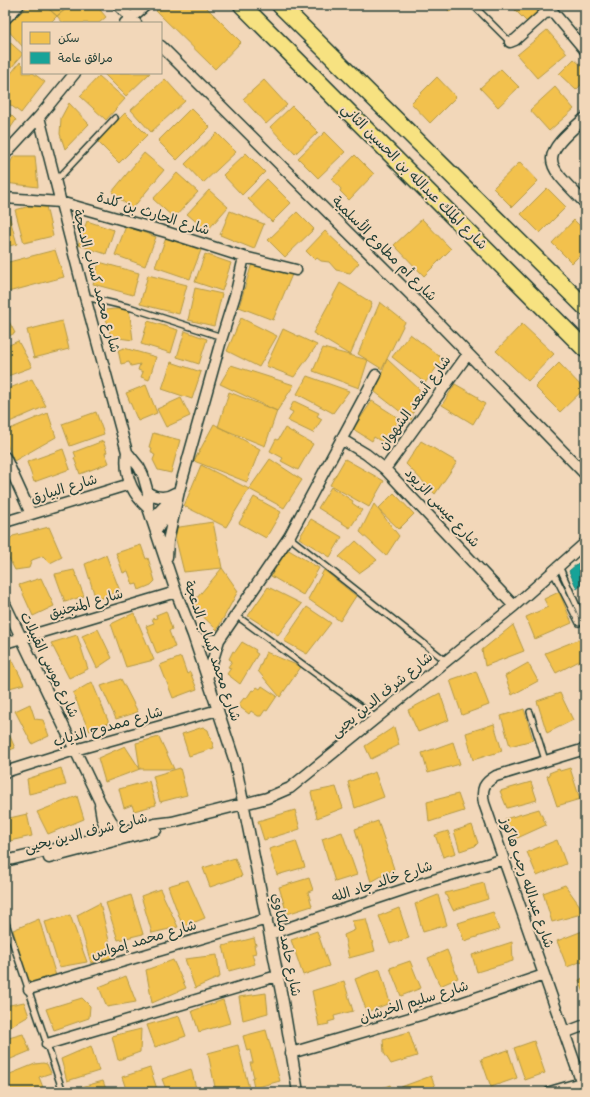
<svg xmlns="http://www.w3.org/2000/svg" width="590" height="1097" font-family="Mynerve,'Playpen Sans Arabic',sans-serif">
	<rect width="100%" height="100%" fill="#f2d7b9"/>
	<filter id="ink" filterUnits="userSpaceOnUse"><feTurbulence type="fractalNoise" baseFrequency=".025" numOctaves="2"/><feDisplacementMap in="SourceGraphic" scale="8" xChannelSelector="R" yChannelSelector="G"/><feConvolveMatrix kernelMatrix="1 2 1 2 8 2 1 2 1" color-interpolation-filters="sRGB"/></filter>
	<g filter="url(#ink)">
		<path fill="#f2c14e" stroke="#b39946" d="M 29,5 L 44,5 L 57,16 L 50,23 L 23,23 L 23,47 L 5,27 Z
			M 44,5 L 71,5 L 57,16 Z
			M 71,5 L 96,5 L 106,17 L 99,23 L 63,23 L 57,16 Z
			M 162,5 L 204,5 L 241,42 L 215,69 L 156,11 Z
			M 443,5 L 457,5 L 450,12 Z
			M 510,5 L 544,5 L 527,22 Z
			M 547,30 L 567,53 L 537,78 L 517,55 Z
			M 5,38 L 23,54 L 5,75 Z
			M 574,59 L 585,69 L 585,81 L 576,90 L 559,74 Z
			M 20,62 L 23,65 L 23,73 L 33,73 L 45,82 L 21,113 L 5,101 L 5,81 Z
			M 501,69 L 519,87 L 498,107 L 480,88 Z
			M 103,73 L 150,73 L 126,96 Z
			M 99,76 L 125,99 L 106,120 L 80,96 Z
			M 437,77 L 456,97 L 430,123 L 411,103 Z
			M 165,79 L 185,101 L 151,132 L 131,110 Z
			M 264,80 L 287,105 L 266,124 L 243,99 Z
			M 555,87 L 574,109 L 549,131 L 530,110 Z
			M 69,103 L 89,124 L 65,149 L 60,134 L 61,118 Z
			M 292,106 L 318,132 L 295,154 L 270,127 Z
			M 191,108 L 210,127 L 177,160 L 158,141 Z
			M 5,109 L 16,120 L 5,136 Z
			M 125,113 L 147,135 L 119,163 L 97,141 Z
			M 325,132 L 345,152 L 318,178 L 298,158 Z
			M 217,133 L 236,152 L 203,183 L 185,164 Z
			M 144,153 L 164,170 L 132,209 L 112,192 Z
			M 246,153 L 265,172 L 242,195 L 223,175 Z
			M 355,155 L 374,174 L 349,200 L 340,191 L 341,189 L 332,179 Z
			M 14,156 L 35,156 L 38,187 L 5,183 L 5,171 Z
			M 520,162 L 538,181 L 512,207 L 493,188 Z
			M 177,173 L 198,192 L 174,218 L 153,199 Z
			M 267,179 L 291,203 L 272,222 L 248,199 Z
			M 547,188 L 566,207 L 540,233 L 521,214 Z
			M 209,190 L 228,207 L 207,231 L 187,214 Z
			M 5,201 L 17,244 L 5,247 Z
			M 45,202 L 53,236 L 24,243 L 15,210 Z
			M 230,211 L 264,224 L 254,249 L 220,235 Z
			M 297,212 L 314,229 L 285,257 L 268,240 Z
			M 422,219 L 451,249 L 424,276 L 394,245 Z
			M 574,220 L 585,231 L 585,250 L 572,263 L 552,243 Z
			M 87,221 L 114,230 L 106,254 L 78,245 Z
			M 126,226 L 156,237 L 145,266 L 115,255 Z
			M 325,231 L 359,263 L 350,273 L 336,270 L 329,262 L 321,261 L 317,258 L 315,260 L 306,251 Z
			M 166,238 L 201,250 L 190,279 L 155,267 Z
			M 55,250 L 64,277 L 8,292 L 5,285 L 5,263 Z
			M 205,254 L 231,263 L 222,291 L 195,282 Z
			M 99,262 L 139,273 L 133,295 L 93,284 Z
			M 252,263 L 293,272 L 273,320 L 239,307 Z
			M 148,275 L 187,285 L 179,314 L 140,304 Z
			M 340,283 L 372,303 L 350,355 L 313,333 Z
			M 195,288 L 222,294 L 214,326 L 188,320 Z
			M 380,302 L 405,322 L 382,369 L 358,354 Z
			M 129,308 L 133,340 L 111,337 L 104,310 Z
			M 5,314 L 15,333 L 5,338 Z
			M 241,318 L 277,336 L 259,367 L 227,351 Z
			M 62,321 L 69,349 L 34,358 L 27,330 Z
			M 148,321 L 178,330 L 171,353 L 141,344 Z
			M 522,324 L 554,354 L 528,381 L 496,351 Z
			M 283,329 L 317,345 L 294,377 L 266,366 Z
			M 185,331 L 207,339 L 199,364 L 177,357 Z
			M 410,334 L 443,359 L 425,383 L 392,357 Z
			M 18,341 L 32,367 L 5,377 L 5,347 Z
			M 124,348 L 156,357 L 149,380 L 141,377 L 143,372 L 138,370 L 140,364 L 131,366 L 129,362 L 121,364 L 118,350 Z
			M 323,348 L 368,360 L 359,388 L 313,371 Z
			M 387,359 L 420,390 L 411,420 L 375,392 Z
			M 171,362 L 201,372 L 192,399 L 162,389 Z
			M 559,363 L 584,389 L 560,412 L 535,387 Z
			M 231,365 L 294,385 L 277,411 L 220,384 Z
			M 307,376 L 349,391 L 333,413 L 297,394 Z
			M 32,379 L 46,406 L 5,424 L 5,390 Z
			M 455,384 L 478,397 L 477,399 L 485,404 L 473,424 L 442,405 Z
			M 146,385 L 157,413 L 138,421 L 126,393 Z
			M 229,392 L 277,411 L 265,446 L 218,427 Z
			M 181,398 L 190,416 L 166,427 L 157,409 Z
			M 294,401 L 319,413 L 317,416 L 322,419 L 313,433 L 288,421 L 293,412 L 289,410 Z
			M 372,401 L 400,419 L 384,443 L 374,437 L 372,441 L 353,429 Z
			M 96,412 L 104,434 L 70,446 L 62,424 Z
			M 48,413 L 56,437 L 14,461 L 5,440 L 5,431 Z
			M 214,424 L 260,449 L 247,482 L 194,461 Z
			M 285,428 L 313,444 L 298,470 L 281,461 L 283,458 L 270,451 L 276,439 L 278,440 Z
			M 153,433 L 180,440 L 171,473 L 158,470 L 153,460 L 155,455 L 153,454 L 151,451 L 152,448 L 149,447 Z
			M 103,441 L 107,452 L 105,453 L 109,463 L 80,474 L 74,458 L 76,457 L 74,452 Z
			M 421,441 L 457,462 L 435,494 L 406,464 Z
			M 63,449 L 70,469 L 34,482 L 27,462 Z
			M 270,459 L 302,480 L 284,508 L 249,489 Z
			M 345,459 L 384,481 L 369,507 L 330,485 Z
			M 201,465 L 249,489 L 226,527 L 184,506 Z
			M 331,487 L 353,501 L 352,503 L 362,510 L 350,528 L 318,508 Z
			M 394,493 L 414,514 L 399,529 L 378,509 Z
			M 254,497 L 281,512 L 266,538 L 239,523 Z
			M 374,504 L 399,536 L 386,556 L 360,532 Z
			M 311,519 L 342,537 L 330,557 L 299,538 Z
			M 213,522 L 222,568 L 184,572 L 173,528 Z
			M 49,527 L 62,557 L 50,563 L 43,556 L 32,560 L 29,568 L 15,570 L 5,551 L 5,544 L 13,536 Z
			M 356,541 L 377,560 L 359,573 L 339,557 Z
			M 141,545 L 146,559 L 148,558 L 155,581 L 151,585 L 139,590 L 137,584 L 133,585 L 128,571 L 123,573 L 116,553 Z
			M 287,549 L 319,568 L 303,595 L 271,576 Z
			M 106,555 L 120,591 L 96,600 L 85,564 Z
			M 222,568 L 238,591 L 217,630 L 191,605 Z
			M 74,570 L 84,596 L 65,602 L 55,574 Z
			M 324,570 L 356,596 L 340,621 L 308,599 Z
			M 41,578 L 54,606 L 33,616 L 19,585 Z
			M 268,587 L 302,604 L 278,635 L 248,616 Z
			M 559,592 L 572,623 L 535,639 L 526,617 L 548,607 L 544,599 Z
			M 307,607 L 331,623 L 307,654 L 284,641 Z
			M 166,611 L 172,629 L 169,631 L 175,647 L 157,654 L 146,626 L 154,623 L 152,619 L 157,618 L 156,615 Z
			M 134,613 L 154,660 L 126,667 L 111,624 Z
			M 513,625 L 524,651 L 485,666 L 482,650 Z
			M 98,629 L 112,658 L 97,668 L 82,636 Z
			M 77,635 L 88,669 L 69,678 L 51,643 Z
			M 585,637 L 585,658 L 556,673 L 545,653 Z
			M 242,642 L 256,650 L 255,652 L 258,654 L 240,684 L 227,674 L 231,668 L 228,667 L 232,661 L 229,659 L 233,651 L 235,652 Z
			M 266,652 L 301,667 L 280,697 L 258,671 Z
			M 11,657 L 24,684 L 6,689 L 5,659 Z
			M 181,657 L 187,674 L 190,672 L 197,689 L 173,698 L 160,665 Z
			M 528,663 L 538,681 L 512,695 L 505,676 Z
			M 476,671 L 489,705 L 462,715 L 450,680 Z
			M 121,679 L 138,712 L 116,719 L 101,686 Z
			M 92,682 L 109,723 L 89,731 L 73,693 Z
			M 262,686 L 277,696 L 267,711 L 265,710 L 261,716 L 258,716 L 251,711 L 249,714 L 241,708 L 239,704 L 244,698 L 246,699 L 252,690 L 254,691 L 257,687 L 260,689 Z
			M 440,693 L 449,720 L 418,732 L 408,710 Z
			M 560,693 L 573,720 L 547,733 L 537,701 Z
			M 30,704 L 35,719 L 43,720 L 49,736 L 32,744 L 15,711 Z
			M 524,709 L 533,740 L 510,746 L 501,716 Z
			M 494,724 L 502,751 L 473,760 L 466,733 Z
			M 203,727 L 208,730 L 214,748 L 189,756 L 182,734 Z
			M 394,727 L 399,745 L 371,759 L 365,746 Z
			M 9,734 L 15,748 L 5,752 L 5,735 Z
			M 159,737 L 174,769 L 140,769 L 136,743 Z
			M 453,742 L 460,764 L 428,773 L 422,753 Z
			M 125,746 L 140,769 L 105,782 L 98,758 Z
			M 61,768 L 66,785 L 29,794 L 27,779 Z
			M 180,768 L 187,795 L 160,802 L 153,776 Z
			M 570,768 L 580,799 L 557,806 L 547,776 L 550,775 L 549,773 L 559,769 L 560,771 Z
			M 375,772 L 384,797 L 355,808 L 348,782 Z
			M 149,781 L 156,805 L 134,811 L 132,805 L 124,808 L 119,789 Z
			M 531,782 L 537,800 L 507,808 L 500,791 Z
			M 336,787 L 343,808 L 317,818 L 311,792 Z
			M 458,794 L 464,811 L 429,822 L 427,802 Z
			M 77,796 L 84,819 L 48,834 L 37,812 Z
			M 539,809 L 546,825 L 513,840 L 505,819 Z
			M 295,810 L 300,829 L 264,840 L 258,821 Z
			M 27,814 L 32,836 L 5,842 L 5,819 Z
			M 378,821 L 394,869 L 371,882 L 355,829 Z
			M 472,825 L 478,843 L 475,846 L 460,851 L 454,831 Z
			M 448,831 L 456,853 L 443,857 L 435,835 Z
			M 342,832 L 357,875 L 335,882 L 322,839 Z
			M 557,840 L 566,864 L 537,876 L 527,852 Z
			M 296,841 L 305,867 L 277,875 L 269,849 Z
			M 235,858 L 242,876 L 210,887 L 203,868 Z
			M 309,878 L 313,890 L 308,892 L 312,906 L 287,914 L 279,887 Z
			M 188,880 L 205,918 L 183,927 L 168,886 Z
			M 484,883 L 488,899 L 453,910 L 445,893 Z
			M 565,885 L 585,913 L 552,922 L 543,893 Z
			M 160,889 L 178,927 L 152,933 L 141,896 Z
			M 131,895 L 143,934 L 118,940 L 106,903 Z
			M 438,895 L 447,925 L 423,932 L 415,904 Z
			M 100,903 L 113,957 L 91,963 L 77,915 Z
			M 399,908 L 409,938 L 390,944 L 379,916 Z
			M 493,912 L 499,930 L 464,941 L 458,923 Z
			M 70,915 L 87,962 L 59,967 L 45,922 Z
			M 39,919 L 56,976 L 29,985 L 13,930 Z
			M 366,919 L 375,951 L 349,958 L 344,935 L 355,930 L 352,921 Z
			M 585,930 L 585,960 L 567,967 L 557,941 Z
			M 317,931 L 329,966 L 303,975 L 291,940 Z
			M 254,938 L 256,945 L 254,945 L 256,953 L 252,954 L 255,964 L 229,971 L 223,946 Z
			M 512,942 L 513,961 L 477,972 L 472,955 Z
			M 447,950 L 458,978 L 440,986 L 428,958 Z
			M 217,955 L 220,977 L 195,988 L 185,959 Z
			M 173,960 L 186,988 L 152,1003 L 146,970 Z
			M 410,961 L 421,988 L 401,996 L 390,968 Z
			M 380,969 L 390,1003 L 367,1012 L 355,979 Z
			M 126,976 L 136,1002 L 107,1007 L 99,987 Z
			M 585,977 L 585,995 L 579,980 Z
			M 344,981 L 353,1011 L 334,1016 L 335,1020 L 328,1022 L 329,1024 L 319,1026 L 312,991 Z
			M 266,993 L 268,1013 L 243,1020 L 239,997 Z
			M 82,998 L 90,1006 L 89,1018 L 54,1030 L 46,1009 Z
			M 223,1000 L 230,1023 L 199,1032 L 192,1011 Z
			M 24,1002 L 29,1016 L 5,1030 L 5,1006 Z
			M 179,1016 L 186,1036 L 155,1047 L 147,1025 Z
			M 141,1029 L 140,1052 L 118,1060 L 112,1036 Z
			M 266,1030 L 280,1081 L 254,1088 L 252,1078 L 254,1077 L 250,1063 L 253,1063 L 250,1050 L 247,1051 L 243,1036 Z
			M 409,1032 L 417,1056 L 391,1064 L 384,1053 L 383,1039 Z
			M 23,1034 L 30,1051 L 6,1061 L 5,1039 Z
			M 534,1041 L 545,1073 L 525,1080 L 514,1048 Z
			M 238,1045 L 250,1092 L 216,1092 L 208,1053 Z
			M 91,1046 L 99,1071 L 67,1081 L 61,1059 Z
			M 508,1050 L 517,1078 L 491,1087 L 481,1059 Z
			M 43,1063 L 47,1064 L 51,1073 L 39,1077 L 44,1090 L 38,1092 L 10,1092 L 5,1076 L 35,1064 Z
			M 150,1068 L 158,1092 L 127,1092 L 122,1077 Z
			M 191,1069 L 197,1092 L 167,1092 L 162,1079 Z
			M 431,1076 L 437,1092 L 403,1092 L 401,1087 Z
			M 103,1081 L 107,1092 L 80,1092 L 78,1088 Z
			M 390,1085 L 393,1092 L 372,1092 Z"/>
		<path fill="#17a398" stroke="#19847a" d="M 585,557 L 585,587 L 583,584 L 577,589 L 569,571 Z"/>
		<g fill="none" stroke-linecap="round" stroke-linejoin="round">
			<defs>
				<path id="service" d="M 475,7 L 510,42
					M 55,182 L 115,118
					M 86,297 L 132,308 L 222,337
					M 289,537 L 446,661
					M 559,566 L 585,624
					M 553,572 L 579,623
					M 237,616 L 376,718
					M 530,712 L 545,760
					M 5,920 L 63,1092"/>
				<path id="minor" d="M 118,5 L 136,23
					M 5,19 L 19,5
					M 125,23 L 146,5
					M 510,42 L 515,40 L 545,13 L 553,12 L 585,50
					M 161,46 L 411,295 L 585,474
					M 39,117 L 85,297 L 127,452 C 124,475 131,493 148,508
					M 585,118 C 538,159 544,161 585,203
					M 5,154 L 39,117 L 75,73
					M 5,198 L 60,202 L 166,232 L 244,257 L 296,270
					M 341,439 L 366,454 L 385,469 L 514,606
					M 127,452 L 139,467 L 143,475 L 148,493 L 148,508 L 176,592 L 193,635 L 235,762 L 283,1002 L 298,1092
					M 5,457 L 31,514
					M 385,469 L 468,354
					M 148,493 C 157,498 166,499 175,493
					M 152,519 L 175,495
					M 5,522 L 130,484
					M 156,531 L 173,506
					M 167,557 L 168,541 L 179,491 L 222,337 L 236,292 L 244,257
					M 5,604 L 100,802 L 112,822 L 119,840
					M 193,635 L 202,640 L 219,640
					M 5,643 L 176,592
					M 207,679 L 219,640 L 289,537 L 376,375
					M 5,772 L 75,750 L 218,710
					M 100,806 L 102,818 L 109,841
					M 49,858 L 156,830
					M 5,861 L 47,851 L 116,833 L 155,824 L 172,822 L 267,798 L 290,788 L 514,606 L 585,543
					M 270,934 L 420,884 L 504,859
					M 29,989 L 267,919
					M 564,1033 L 585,1025
					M 47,1044 L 277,976
					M 291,1053 L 461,1003 L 544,975
					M 550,1092 L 581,1083
					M 585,1092 L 484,803 C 481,788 484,783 496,776 L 585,749"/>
				<path id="trunk" d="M 242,5 L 585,349
					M 280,5 L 585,307"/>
			</defs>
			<use href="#service" stroke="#1f3d34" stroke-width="8"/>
			<use href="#minor" stroke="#1f3d34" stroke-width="13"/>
			<use href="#trunk" stroke="#1f3d34" stroke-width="19"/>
			<use href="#service" stroke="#f2d7b9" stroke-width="5"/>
			<use href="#minor" stroke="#f2d7b9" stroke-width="10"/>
			<use href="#trunk" stroke="#f7e281" stroke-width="16"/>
		</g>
	</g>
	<g text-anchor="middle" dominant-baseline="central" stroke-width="4" stroke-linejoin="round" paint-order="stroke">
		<g font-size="14" fill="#1f3d34" stroke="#f2d7b9">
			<text transform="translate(414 177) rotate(45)">شارع الملك عبدالله بن الحسين الثاني</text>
			<text transform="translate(153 214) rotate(17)">شارع الحارث بن كلدة</text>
			<text transform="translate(384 249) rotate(45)">شارع أم مطاوع الأسلمية</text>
			<text transform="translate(96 281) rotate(75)">شارع محمد كساب الدعجة</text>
			<text transform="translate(415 403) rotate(-54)">شارع أسعد الشهوان</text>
			<text transform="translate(64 489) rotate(-17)">شارع البيارق</text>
			<text transform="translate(442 508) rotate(47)">شارع عيسى الزيود</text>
			<text transform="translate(86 604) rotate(-16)">شارع المنجنيق</text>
			<text transform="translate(212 651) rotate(71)">شارع محمد كساب الدعجة</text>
			<text transform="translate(49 665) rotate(64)">شارع موسى القبيلات</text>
			<text transform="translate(382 695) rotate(-39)">شارع شرف الدين يحيى</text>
			<text transform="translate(108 727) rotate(-16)">شارع ممدوح الذياب</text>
			<text transform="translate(86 833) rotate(-14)">شارع شرف الدين يحيى</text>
			<text transform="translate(382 882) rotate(-18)">شارع خالد جاد الله</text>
			<text transform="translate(527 883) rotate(71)">شارع عبدالله رجب هاكوز</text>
			<text transform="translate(144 940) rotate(-16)">شارع محمد إمواس</text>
			<text transform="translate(286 945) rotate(79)">شارع حامد ملكاوي</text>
			<text transform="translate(414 1002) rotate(-17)">شارع سليم الخرشان</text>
		</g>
	</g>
	<rect width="590" height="1097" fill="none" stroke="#f2d7b9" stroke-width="20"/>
	<rect x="10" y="10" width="570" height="1077" fill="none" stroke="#1f3d34" stroke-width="1.5" filter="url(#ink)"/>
	<rect x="22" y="22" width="140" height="52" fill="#f2d7b9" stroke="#9e9984"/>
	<rect x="30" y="32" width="20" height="12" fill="#f2c14e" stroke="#9e9984"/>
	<text x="58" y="42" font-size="12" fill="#1f3d34">سكن</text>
	<rect x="30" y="52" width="20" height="12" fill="#17a398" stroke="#9e9984"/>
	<text x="58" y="62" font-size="12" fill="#1f3d34">مرافق عامة</text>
</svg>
